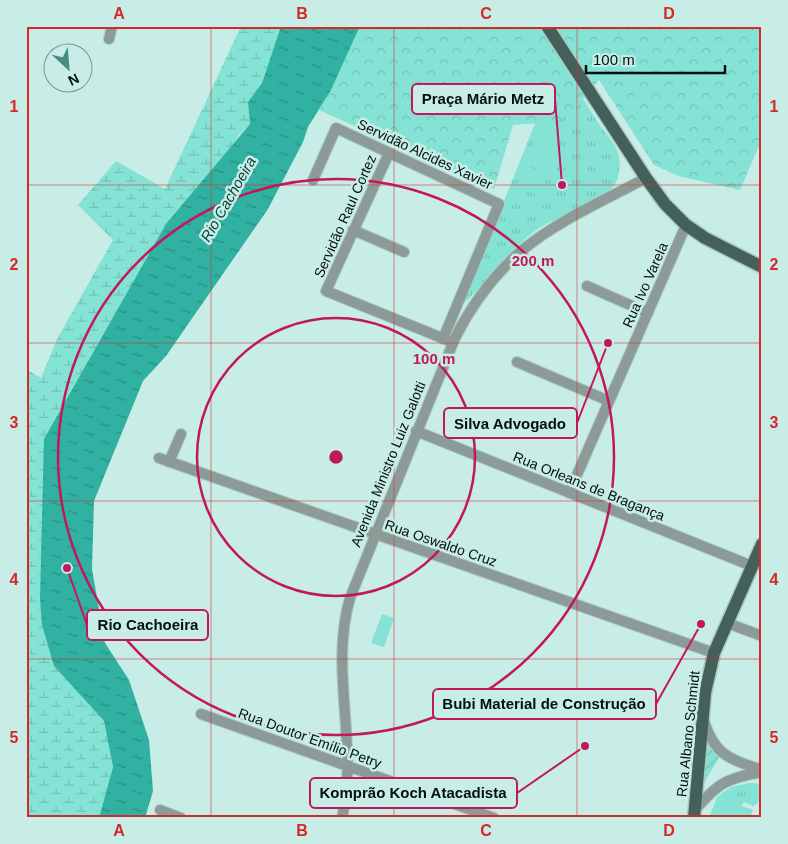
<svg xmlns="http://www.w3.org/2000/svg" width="788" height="844" font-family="Helvetica,sans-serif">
	<defs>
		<pattern id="grass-tufts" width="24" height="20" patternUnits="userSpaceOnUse" patternTransform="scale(1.25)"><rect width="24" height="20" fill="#85e3d5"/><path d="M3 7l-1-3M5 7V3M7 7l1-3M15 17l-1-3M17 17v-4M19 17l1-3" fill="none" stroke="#71c2b6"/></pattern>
		<pattern id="forest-crowns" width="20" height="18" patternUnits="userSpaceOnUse" patternTransform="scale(1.25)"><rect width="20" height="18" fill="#85e3d5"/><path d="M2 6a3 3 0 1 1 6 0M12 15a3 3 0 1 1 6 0" fill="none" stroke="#71c2b6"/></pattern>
		<pattern id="wetland-marsh" width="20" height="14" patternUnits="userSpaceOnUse" patternTransform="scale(1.25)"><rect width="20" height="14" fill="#85e3d5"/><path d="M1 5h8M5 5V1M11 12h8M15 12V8" fill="none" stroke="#71c2b6"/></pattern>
		<pattern id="garden-furrows" width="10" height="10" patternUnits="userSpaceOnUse" patternTransform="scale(1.25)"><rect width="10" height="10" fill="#85e3d5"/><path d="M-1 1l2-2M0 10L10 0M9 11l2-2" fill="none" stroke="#71c2b6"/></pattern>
		<pattern id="water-ripples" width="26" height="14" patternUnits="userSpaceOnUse" patternTransform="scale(1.25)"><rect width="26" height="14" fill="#30b1a1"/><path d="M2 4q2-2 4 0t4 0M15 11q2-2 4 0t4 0" fill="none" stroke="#278f82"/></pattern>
	</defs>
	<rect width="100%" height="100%" fill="#c8ede6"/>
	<path fill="url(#grass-tufts)" d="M 559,63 C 573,83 586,103 599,124 C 606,134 616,144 619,156 C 621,168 619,183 609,191 C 589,208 558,215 535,231 C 507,252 489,281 463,304 Z
		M 749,783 L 762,784 L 762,800 L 753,806 L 744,802 L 741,806 L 717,797 L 731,787 Z"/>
	<path fill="url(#forest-crowns)" d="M 360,26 L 762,26 L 762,139 L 740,190 L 678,176 L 654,165 L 599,80 L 575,108 L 556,122 L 513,125 L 494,189 L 319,110 L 331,90 Z"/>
	<path fill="url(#wetland-marsh)" d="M 241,26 L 281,26 L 262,83 L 248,102 L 250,124 L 239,135 L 44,439 L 54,666 L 104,721 L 113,767 L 99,818 L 26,818 L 26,369 L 41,378 L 57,339 L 113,240 L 78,205 L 116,161 L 165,189 Z"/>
	<path fill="url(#garden-furrows)" d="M 705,738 L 711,748 L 720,756 L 703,785 Z"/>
	<path fill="#85e3d5" d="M 543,123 L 563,131 L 547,168 L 527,160 Z
		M 527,166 L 548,175 L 538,196 L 517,186 Z
		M 382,614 L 394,618 L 384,647 L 371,643 Z
		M 717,797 L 753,810 L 750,818 L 709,818 Z"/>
	<path fill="url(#water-ripples)" d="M 281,26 L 360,26 L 331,90 L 308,127 L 303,142 L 268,209 L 166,356 L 143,381 L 94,501 L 92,569 L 105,643 L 129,680 L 149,740 L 153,791 L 145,818 L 99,818 L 113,767 L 104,721 L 54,666 L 42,625 L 40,599 L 44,439 L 166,224 L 250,124 L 248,102 L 262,83 Z"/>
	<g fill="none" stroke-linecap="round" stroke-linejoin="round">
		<defs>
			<path id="minor" d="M 109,39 L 112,26
				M 389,153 L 326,291 L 447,340
				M 313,180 L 336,128 L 499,204 L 443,339
				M 353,230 L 404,252
				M 587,286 L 648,313
				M 517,362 L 609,401
				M 416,431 L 752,566
				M 159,458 L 714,653
				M 169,462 L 181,434
				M 569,493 L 686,225
				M 727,623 L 762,636
				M 201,714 L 494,818
				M 704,721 C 715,756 730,759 762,770
				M 160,810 L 181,818
				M 694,811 C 717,784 726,778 762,772
				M 342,818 C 359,745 329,670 350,598 L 455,338 C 471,306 493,276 520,252 C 555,222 605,200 646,178"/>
			<path id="major" d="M 547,26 L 646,178 L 665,204 L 686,225 L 705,238 L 762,267
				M 694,818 L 705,693 L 714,653 L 762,544"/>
		</defs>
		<use href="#minor" stroke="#a9cac3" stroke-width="12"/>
		<use href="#major" stroke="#a9cac3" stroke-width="15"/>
		<use href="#minor" stroke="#8c9b98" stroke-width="10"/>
		<use href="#major" stroke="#44605b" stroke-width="12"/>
	</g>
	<path fill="none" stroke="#d62828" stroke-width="1" stroke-opacity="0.55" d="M 211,26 L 211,818M 394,26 L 394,818M 577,26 L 577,818M 26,185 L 762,185M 26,343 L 762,343M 26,501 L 762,501M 26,659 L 762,659"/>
	<g fill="none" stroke="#c2185b" stroke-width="2.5">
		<circle cx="336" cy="457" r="139"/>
		<circle cx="336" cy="457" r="278"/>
	</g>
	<g text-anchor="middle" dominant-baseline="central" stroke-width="5" stroke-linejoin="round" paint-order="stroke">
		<g font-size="14" fill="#04100e" stroke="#c8ede6">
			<text transform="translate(425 154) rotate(25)">Servidão Alcides Xavier</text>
			<text transform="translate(345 216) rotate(-66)">Servidão Raul Cortez</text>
			<text transform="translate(645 285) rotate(-66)">Rua Ivo Varela</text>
			<text transform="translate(388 464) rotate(-68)">Avenida Ministro Luiz Galotti</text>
			<text transform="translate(589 486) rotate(22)">Rua Orleans de Bragança</text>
			<text transform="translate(441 543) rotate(19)">Rua Oswaldo Cruz</text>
			<text transform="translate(688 734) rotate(-84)">Rua Albano Schmidt</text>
			<text transform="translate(310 738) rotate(20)">Rua Doutor Emílio Petry</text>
		</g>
		<g font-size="15" font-style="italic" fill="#0b433c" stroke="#c8ede6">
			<text transform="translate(228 199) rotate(-60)">Rio Cachoeira</text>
		</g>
	</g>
	<circle cx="336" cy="457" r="8" fill="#c2185b" stroke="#c8ede6" stroke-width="2.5"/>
	<g font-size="15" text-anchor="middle" font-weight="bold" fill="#c2185b" stroke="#c8ede6" stroke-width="5" stroke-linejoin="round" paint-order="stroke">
		<text x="533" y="266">200 m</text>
		<text x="434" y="364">100 m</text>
	</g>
	<path fill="none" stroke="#c2185b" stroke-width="2" d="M562 185L555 99M608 343L577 423M67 568L87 625M701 624L656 704M585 746L517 793"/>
	<g fill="#c2185b" stroke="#c8ede6" stroke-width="2">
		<circle cx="562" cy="185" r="5"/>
		<circle cx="608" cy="343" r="5"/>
		<circle cx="67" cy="568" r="5"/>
		<circle cx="701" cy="624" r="5"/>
		<circle cx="585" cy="746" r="5"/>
	</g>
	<g fill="#c8ede6" stroke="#c2185b" stroke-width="2">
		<rect x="412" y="84" width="143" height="30" rx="5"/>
		<rect x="444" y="408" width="133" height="30" rx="5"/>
		<rect x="87" y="610" width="121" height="30" rx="5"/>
		<rect x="433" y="689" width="223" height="30" rx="5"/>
		<rect x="310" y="778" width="207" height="30" rx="5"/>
	</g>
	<g font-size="15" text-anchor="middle" font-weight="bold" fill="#04100e">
		<text x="483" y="104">Praça Mário Metz</text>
		<text x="510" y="429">Silva Advogado</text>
		<text x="148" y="630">Rio Cachoeira</text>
		<text x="544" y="709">Bubi Material de Construção</text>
		<text x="413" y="798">Komprão Koch Atacadista</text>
	</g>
	<rect width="788" height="844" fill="none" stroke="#c8ede6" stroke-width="55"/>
	<g transform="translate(68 68) rotate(154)"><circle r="24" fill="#c8ede6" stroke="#7a9590"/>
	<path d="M0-4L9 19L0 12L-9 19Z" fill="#488d83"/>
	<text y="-8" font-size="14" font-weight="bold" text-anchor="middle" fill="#04100e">N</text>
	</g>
	<path d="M586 65v8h139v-8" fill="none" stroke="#04100e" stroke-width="2.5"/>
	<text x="593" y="65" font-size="15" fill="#04100e" stroke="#c8ede6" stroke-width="4" paint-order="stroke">100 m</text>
	<rect x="28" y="28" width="732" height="788" fill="none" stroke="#d62828" stroke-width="2"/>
	<g font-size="16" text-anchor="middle" font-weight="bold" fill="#d62828">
		<text x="119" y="19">A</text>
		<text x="302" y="19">B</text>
		<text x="486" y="19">C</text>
		<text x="669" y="19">D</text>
		<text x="14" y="112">1</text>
		<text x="774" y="112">1</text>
		<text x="14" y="270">2</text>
		<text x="774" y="270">2</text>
		<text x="14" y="428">3</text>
		<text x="774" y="428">3</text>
		<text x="14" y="585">4</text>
		<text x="774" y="585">4</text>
		<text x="14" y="743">5</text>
		<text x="774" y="743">5</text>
		<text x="119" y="836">A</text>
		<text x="302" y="836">B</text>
		<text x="486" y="836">C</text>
		<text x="669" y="836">D</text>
	</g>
</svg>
